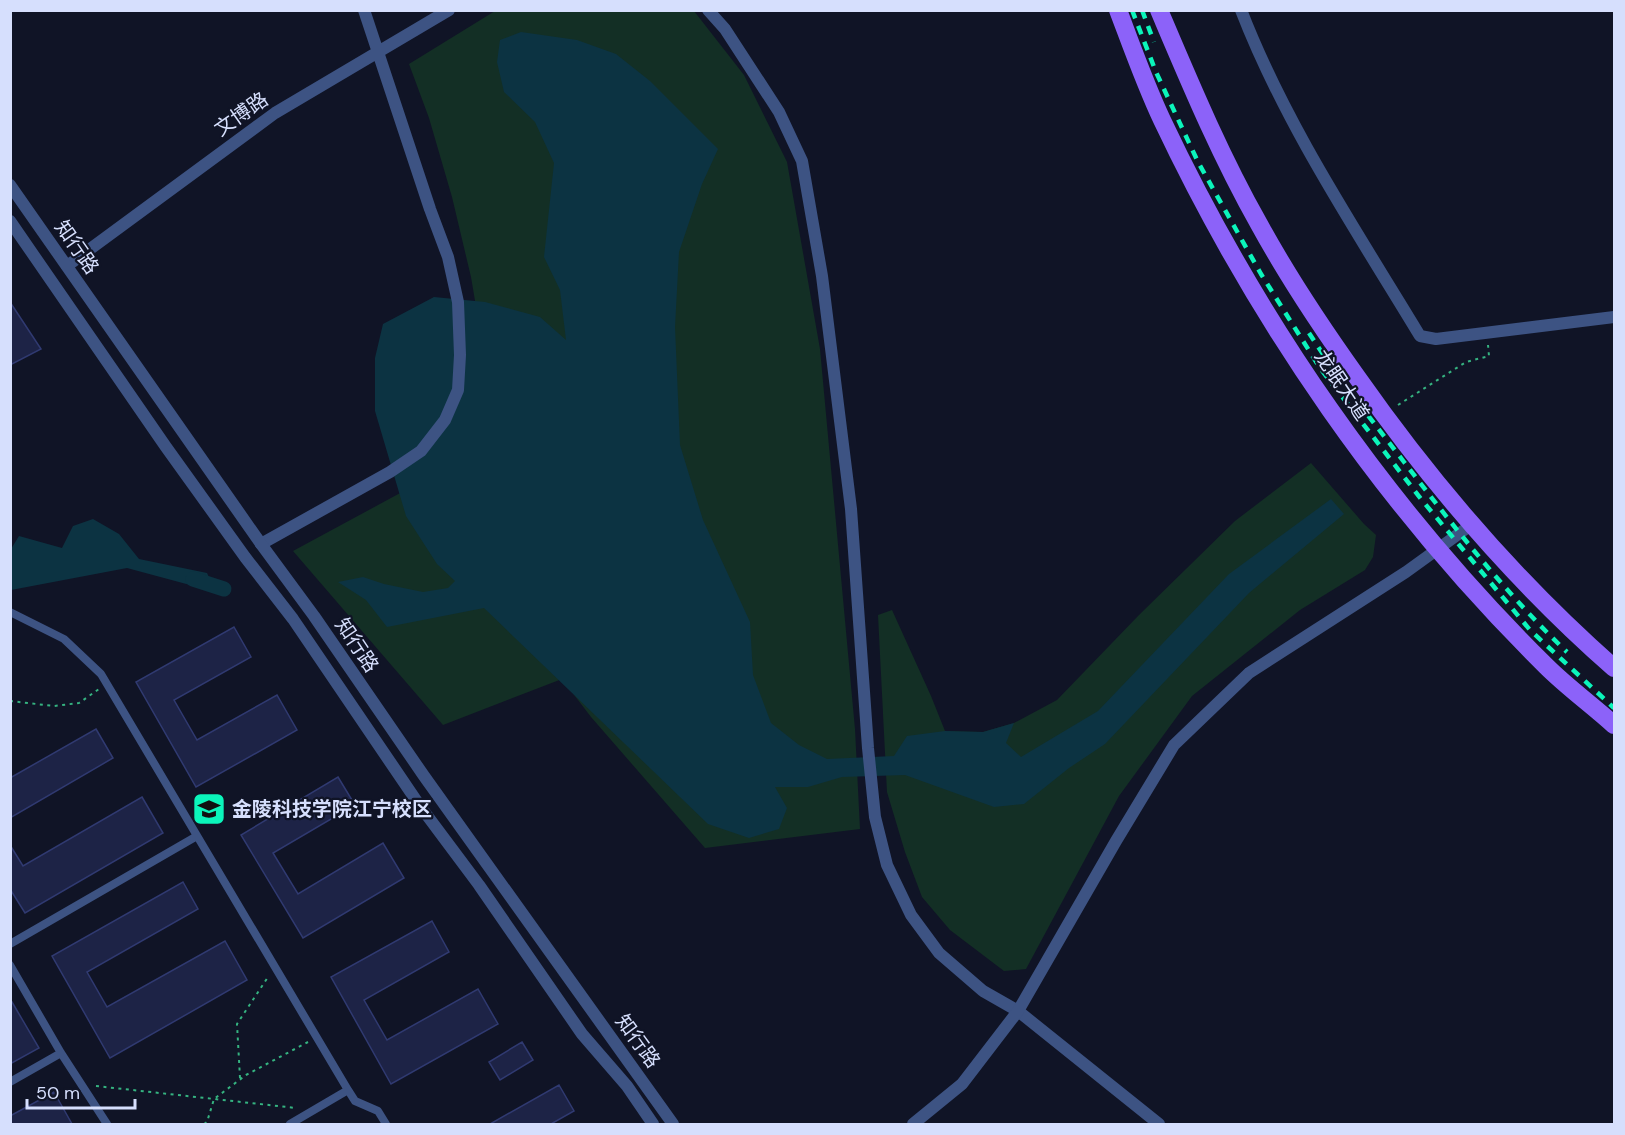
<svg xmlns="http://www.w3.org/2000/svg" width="1625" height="1135" font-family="'DM Sans','Noto Sans SC',sans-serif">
	<rect width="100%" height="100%" fill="#101426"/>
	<path fill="#132f25" d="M 495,11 L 694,11 L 744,75 L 787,162 L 820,349 L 855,729 L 860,829 L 705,848 L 591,717 L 562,679 L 443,725 L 293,551 L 452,465 L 483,348 L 471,277 L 452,197 L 429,118 L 409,64 Z
		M 1311,463 L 1364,524 L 1376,535 L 1373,557 L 1365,570 L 1300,610 L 1192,696 L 1119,796 L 1026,969 L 1004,971 L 950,930 L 922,897 L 905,852 L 887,792 L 878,615 L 892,610 L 931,696 L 945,731 L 983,732 L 1014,723 L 1057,700 L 1139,615 L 1235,521 Z"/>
	<path fill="#0c3342" d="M 521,32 L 577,40 L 616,54 L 650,81 L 718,149 L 702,184 L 679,252 L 675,327 L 680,445 L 703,520 L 750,622 L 753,675 L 771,723 L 799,745 L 827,759 L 894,756 L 907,736 L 945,731 L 983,732 L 1014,723 L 1006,743 L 1021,757 L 1098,711 L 1229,574 L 1331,499 L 1344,514 L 1249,593 L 1105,744 L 1069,768 L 1024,804 L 994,807 L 905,775 L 842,777 L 808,787 L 775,787 L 787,808 L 779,829 L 749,838 L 708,824 L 484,608 L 387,627 L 366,600 L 338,582 L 363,577 L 384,584 L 423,592 L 448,588 L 455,581 L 437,564 L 406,516 L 375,411 L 375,358 L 383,324 L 434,297 L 485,302 L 540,317 L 566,340 L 560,290 L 544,257 L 554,163 L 535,122 L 504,92 L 497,62 L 500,40 Z
		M 93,519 L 119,534 L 139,559 L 207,573 L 216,592 L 127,568 L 11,590 L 11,549 L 19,536 L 62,548 L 73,526 Z"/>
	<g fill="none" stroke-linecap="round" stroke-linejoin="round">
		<path stroke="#0c3342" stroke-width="15" d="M 193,579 L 224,589"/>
	</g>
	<path fill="#1d2346" stroke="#303a71" stroke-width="1.5" d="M 10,302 L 41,349 L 10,365 Z
		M 234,627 L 251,657 L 174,700 L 197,740 L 277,695 L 297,730 L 196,787 L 136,682 Z
		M 96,729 L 113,758 L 10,818 L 10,778 Z
		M 338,777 L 355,805 L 273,853 L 298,894 L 383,843 L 404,878 L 303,938 L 241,835 Z
		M 142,797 L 163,833 L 25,913 L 10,889 L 10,845 L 23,866 Z
		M 183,882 L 198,909 L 87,972 L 107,1007 L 225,941 L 247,980 L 110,1058 L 52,956 Z
		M 432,921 L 449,952 L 364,1000 L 387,1040 L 478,989 L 498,1024 L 391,1084 L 331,977 Z
		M 12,1002 L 39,1048 L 10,1064 L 10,1003 Z
		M 522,1042 L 533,1060 L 500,1080 L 489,1062 Z
		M 559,1085 L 574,1111 L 551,1124 L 490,1124 Z
		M 54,1092 L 72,1124 L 10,1124 L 10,1116 Z"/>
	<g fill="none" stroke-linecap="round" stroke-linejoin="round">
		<path stroke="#35b380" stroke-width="2" stroke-dasharray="3 4.5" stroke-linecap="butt" d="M 1398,405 L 1466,362 L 1489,356 L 1488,345
			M 10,701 L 54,706 L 79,703 L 99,689
			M 240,1078 L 237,1024 L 268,977
			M 96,1086 L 296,1108
			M 204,1124 L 207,1122 L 214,1099 L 246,1075 L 308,1042"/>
		<path stroke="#3d5383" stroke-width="8" d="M 10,612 L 64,639 L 101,674 L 348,1090 L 290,1124
			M 10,944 L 197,836
			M 10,965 L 61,1053 L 107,1124
			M 10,1082 L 61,1053
			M 348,1090 L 355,1101 L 378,1111 L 386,1124"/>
		<path stroke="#3d5383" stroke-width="12" d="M 708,10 L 725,29 L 779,112 L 802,161 L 822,276 L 851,509 L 868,748 L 875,817 L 887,865 L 911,915 L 939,953 L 983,991 L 1018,1011 L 1159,1124
			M 1241,10 C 1286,126 1356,230 1420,336 L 1436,339 L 1614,317
			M 67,266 L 275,113 L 449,10
			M 261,544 L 390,472 L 421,451 L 445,420 L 458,390 L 460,355 L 458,302 L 448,257 L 430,209 L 364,10"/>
		<path stroke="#3d5383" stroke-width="12" d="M 10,185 L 261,544 L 314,616 L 424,776 L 673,1124
			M 10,221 L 166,447 L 245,557 L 293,619 L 420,806 L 479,885 L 582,1034 L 627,1086 L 653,1124
			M 913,1124 L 962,1084 L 1018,1011 L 1116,841 L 1174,745 L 1249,673 L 1406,572 L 1471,525"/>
		<path stroke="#8c62f9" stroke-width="18" d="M 1118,10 C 1132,47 1145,84 1162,120 C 1257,321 1387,509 1546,666 C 1567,687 1592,705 1614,725
			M 1159,10 C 1190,83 1220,155 1259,224 C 1288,277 1322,328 1357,377 C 1432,484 1515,581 1614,668"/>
		<path stroke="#0bf5bb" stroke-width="4.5" stroke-dasharray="9 8" stroke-linecap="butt" d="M 1132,10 L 1156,72 L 1198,162 L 1261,274 L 1320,368 L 1421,499 L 1530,630 L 1614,708
			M 1142,10 L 1154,42
			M 1309,333 C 1338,378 1371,419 1404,462 C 1454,527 1507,595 1567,652"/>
	</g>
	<defs>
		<symbol id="university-square" viewBox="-11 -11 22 22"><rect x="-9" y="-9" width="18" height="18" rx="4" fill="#0bf5bb" stroke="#101426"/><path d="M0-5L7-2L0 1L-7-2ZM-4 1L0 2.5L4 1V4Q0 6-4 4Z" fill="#111"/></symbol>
	</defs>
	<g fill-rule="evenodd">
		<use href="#university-square" x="190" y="790" width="38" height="38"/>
	</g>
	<g text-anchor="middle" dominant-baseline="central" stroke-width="4.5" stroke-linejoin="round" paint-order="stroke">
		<g font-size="20" fill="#d6dffd" stroke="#101426">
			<text transform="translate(241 114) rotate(-35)">文博路</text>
			<text transform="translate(77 247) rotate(55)">知行路</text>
			<text transform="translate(1342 385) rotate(56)">龙眠大道</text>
			<text transform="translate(357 645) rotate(56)">知行路</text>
			<text transform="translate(638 1041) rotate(54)">知行路</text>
		</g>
		<g font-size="20" font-weight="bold" fill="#d6dffd" stroke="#101426" text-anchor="start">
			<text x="232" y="809">金陵科技学院江宁校区</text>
		</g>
	</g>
	<rect width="1625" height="1135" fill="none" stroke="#d6dffd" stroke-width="24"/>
	<path d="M27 1099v9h108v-9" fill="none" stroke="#d6dffd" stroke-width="3"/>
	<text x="36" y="1099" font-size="18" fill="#d6dffd" stroke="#101426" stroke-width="4.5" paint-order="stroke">50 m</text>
</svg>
